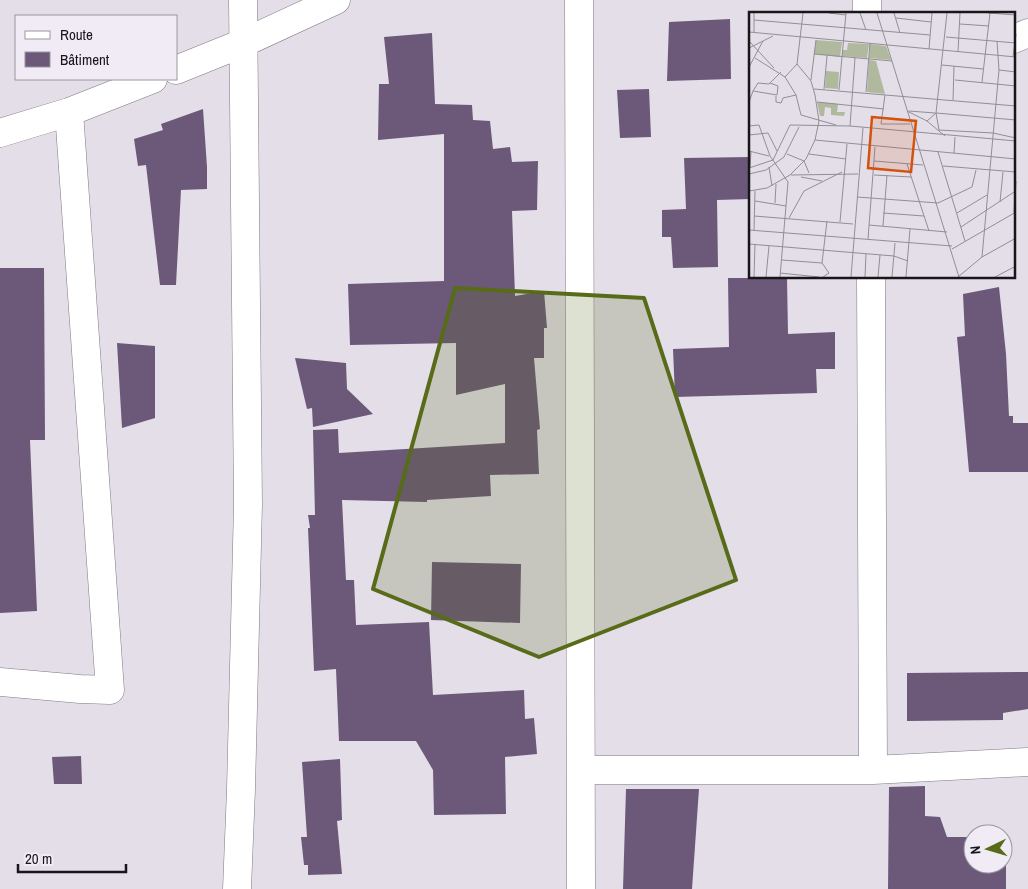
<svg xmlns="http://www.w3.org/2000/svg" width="1028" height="889" font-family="'Archivo Narrow',sans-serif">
	<rect width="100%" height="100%" fill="#e4dee8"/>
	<path fill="#6c597a" d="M 730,19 L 731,79 L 667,81 L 669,22 Z
		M 432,33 L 435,104 L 472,105 L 473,120 L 490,121 L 493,149 L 510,147 L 512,162 L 538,161 L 537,210 L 512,211 L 515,296 L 544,291 L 547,328 L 544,328 L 544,358 L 534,358 L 540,429 L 537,430 L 539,474 L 490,475 L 491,496 L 427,500 L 427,502 L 342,500 L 346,580 L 354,580 L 356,625 L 429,622 L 433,695 L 524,690 L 525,719 L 534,718 L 537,754 L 505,757 L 506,814 L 434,815 L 433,770 L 416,741 L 339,741 L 336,669 L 314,671 L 308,528 L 310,528 L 308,515 L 315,515 L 313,430 L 338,429 L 339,453 L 505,443 L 505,384 L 456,395 L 456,343 L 350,345 L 348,284 L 444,281 L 444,134 L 378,140 L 379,84 L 389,84 L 384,37 Z
		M 649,89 L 651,137 L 620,138 L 617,90 Z
		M 203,109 L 207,167 L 207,189 L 181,190 L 176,285 L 160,285 L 146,165 L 138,166 L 134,139 L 163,130 L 161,124 Z
		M 750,157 L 750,199 L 717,200 L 718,267 L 673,268 L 671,237 L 662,237 L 662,210 L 686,209 L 684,158 Z
		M 0,268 L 44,268 L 45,440 L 30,440 L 37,611 L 0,613 Z
		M 728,278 L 787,278 L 788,334 L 835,332 L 835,369 L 816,369 L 817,393 L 675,397 L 673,349 L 729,347 Z
		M 999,287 L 1006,354 L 1009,416 L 1013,416 L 1013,423 L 1028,423 L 1028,472 L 969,472 L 957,337 L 965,336 L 963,294 Z
		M 117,343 L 155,346 L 155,418 L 122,428 Z
		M 295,358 L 346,363 L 347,389 L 373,414 L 313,427 L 312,408 L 307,409 Z
		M 432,562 L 521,564 L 520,623 L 431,620 Z
		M 1028,672 L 1028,709 L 1003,713 L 1003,720 L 907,721 L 907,673 Z
		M 81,756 L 82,784 L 54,784 L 52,757 Z
		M 340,759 L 342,820 L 337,821 L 342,874 L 308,875 L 308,865 L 304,865 L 301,837 L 307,837 L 302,762 Z
		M 925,786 L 925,816 L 940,817 L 947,837 L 973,837 L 973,864 L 1003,864 L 1003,838 L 1006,838 L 1006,889 L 888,889 L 889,787 Z
		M 626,789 L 699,789 L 692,889 L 623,889 Z"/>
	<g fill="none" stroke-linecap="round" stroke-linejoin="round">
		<defs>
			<path id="minor" d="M 579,0 L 581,889
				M 867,0 L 867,14
				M 1014,39 L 1028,33
				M 176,70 L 243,43 L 336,0
				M 0,133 L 69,112 L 153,79
				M 871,278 L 873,770
				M 0,682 L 80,689 L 110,690 L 69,112
				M 581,770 L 873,770 L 1028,762
				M 237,889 L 241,789 L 248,504 L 243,0"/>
		</defs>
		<use href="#minor" stroke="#7e7982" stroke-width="29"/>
		<use href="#minor" stroke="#fff" stroke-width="28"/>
	</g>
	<path fill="#576b18" fill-opacity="0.2" stroke="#576b18" stroke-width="4" stroke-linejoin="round" d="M 455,288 L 644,298 L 736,580 L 539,657 L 373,589 Z"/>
	<g transform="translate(749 12)">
		<rect width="266" height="266" fill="#e4dee8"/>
		<path d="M 67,28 L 93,30 L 91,45 L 65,42 ZM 99,31 L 120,32 L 118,46 L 93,44 L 93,38 L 98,38 ZM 121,32 L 137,34 L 142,48 L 120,46 ZM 120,48 L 127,49 L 136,82 L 118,80 ZM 77,59 L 90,60 L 89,77 L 76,76 ZM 68,90 L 89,92 L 88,100 L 96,100 L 95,104 L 82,103 L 82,96 L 76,95 L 75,104 L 71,104 Z" fill="#b0b99e"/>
		<path fill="none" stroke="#928e95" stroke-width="1" d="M 80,1 L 97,3M 111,1 L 117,18M 128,1 L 210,265M 145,1 L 151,21M 198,1 L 187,101 L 190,118 L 244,121 L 267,126M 239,1 L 267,3M 147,6 L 182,10M 5,8 L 181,23M 211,12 L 240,14M 0,20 L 267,45M 5,21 L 5,1M 197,25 L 267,31M 0,29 L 25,56M 0,36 L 24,24M 180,37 L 183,1M 209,40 L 211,1M 65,42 L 143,49M 264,45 L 267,22M 6,46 L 36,65 L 47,83 L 52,103 L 87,113M 193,53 L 234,57M 0,55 L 14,29M 250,58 L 267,60M 36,65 L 48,52 L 54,1M 62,68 L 67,28M 206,68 L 267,74M 233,70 L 241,1M 65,77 L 267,94M 75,77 L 78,44M 90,78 L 97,1M 4,79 L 9,71 L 20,72 L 32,60M 117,80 L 121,31M 136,83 L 132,112 L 161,112M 27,84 L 27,90 L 32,91 L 34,86 L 47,83M 204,88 L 205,54M 0,90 L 4,79 L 28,83 L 29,74 L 21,71M 68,90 L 135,97M 158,99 L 178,109 L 187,101 L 267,108M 160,99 L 186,101M 178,109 L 196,124M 0,114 L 10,113 L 21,144 L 39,170 L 31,265M 101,114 L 106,46M 0,123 L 19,121 L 28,139M 66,128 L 267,147M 0,139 L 20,144M 189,140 L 216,229M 205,141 L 206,125M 38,142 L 55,149 L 60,161M 60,142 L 97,147M 125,149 L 174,153M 158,152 L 180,219M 194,154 L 267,160M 20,155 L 23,174M 0,156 L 24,148 L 41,113 L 101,114 L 267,129M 1,156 L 2,139M 0,162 L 17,158 L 35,145 L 50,115M 42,163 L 109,162M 125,163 L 162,165M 52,165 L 73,169M 0,179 L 18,176 L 41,163 L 57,147 L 66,128 L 70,109 L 66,83 L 62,69 L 48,52M 108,185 L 189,191 L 223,175 L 227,158M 6,189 L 37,194M 251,190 L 254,160M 26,191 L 27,172M 265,200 L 267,169M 134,201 L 175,204M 208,201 L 238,183M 5,204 L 104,212M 40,206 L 55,179 L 93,160M 91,210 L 98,132M 120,213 L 198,220M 134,214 L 138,163M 212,215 L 265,180M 0,218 L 203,234M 5,218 L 6,179M 119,227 L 126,135M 0,232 L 145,244 L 159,249M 203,237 L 267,200M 233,245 L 250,58 L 248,29M 33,248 L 73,251M 31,261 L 70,265M 5,265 L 6,232M 17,265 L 20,234M 74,265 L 80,261 L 73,251 L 78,209M 102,265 L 114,116M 116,265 L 117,242M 129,265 L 131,243M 143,265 L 146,231M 157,265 L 161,217M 209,265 L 233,245 L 267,226M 246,265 L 267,254"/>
		<path fill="#d3520d" fill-opacity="0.15" stroke="#d3520d" stroke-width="2.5" d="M 123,105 L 167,109 L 162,160 L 119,156 Z"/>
		<rect width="266" height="266" fill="none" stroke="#181619" stroke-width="2.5"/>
	</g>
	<rect x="15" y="15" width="162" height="65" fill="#f1ebf6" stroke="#9a969e"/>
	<rect x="25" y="31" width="25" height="8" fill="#ffffff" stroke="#9a969e"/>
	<text x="60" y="40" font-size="15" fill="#181619">Route</text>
	<rect x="25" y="52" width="25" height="15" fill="#6c597a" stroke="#9a969e"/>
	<text x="60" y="65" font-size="15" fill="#181619">Bâtiment</text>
	<g transform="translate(988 849) rotate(265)"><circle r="24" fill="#f1ebf6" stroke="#9a969e"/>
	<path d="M0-4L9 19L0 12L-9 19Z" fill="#576b18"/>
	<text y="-8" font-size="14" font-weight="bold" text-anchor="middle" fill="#181619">N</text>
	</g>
	<path d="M18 864v8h108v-8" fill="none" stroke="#181619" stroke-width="2.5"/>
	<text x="25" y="864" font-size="15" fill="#181619" stroke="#f1ebf6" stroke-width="4" paint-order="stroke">20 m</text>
</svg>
